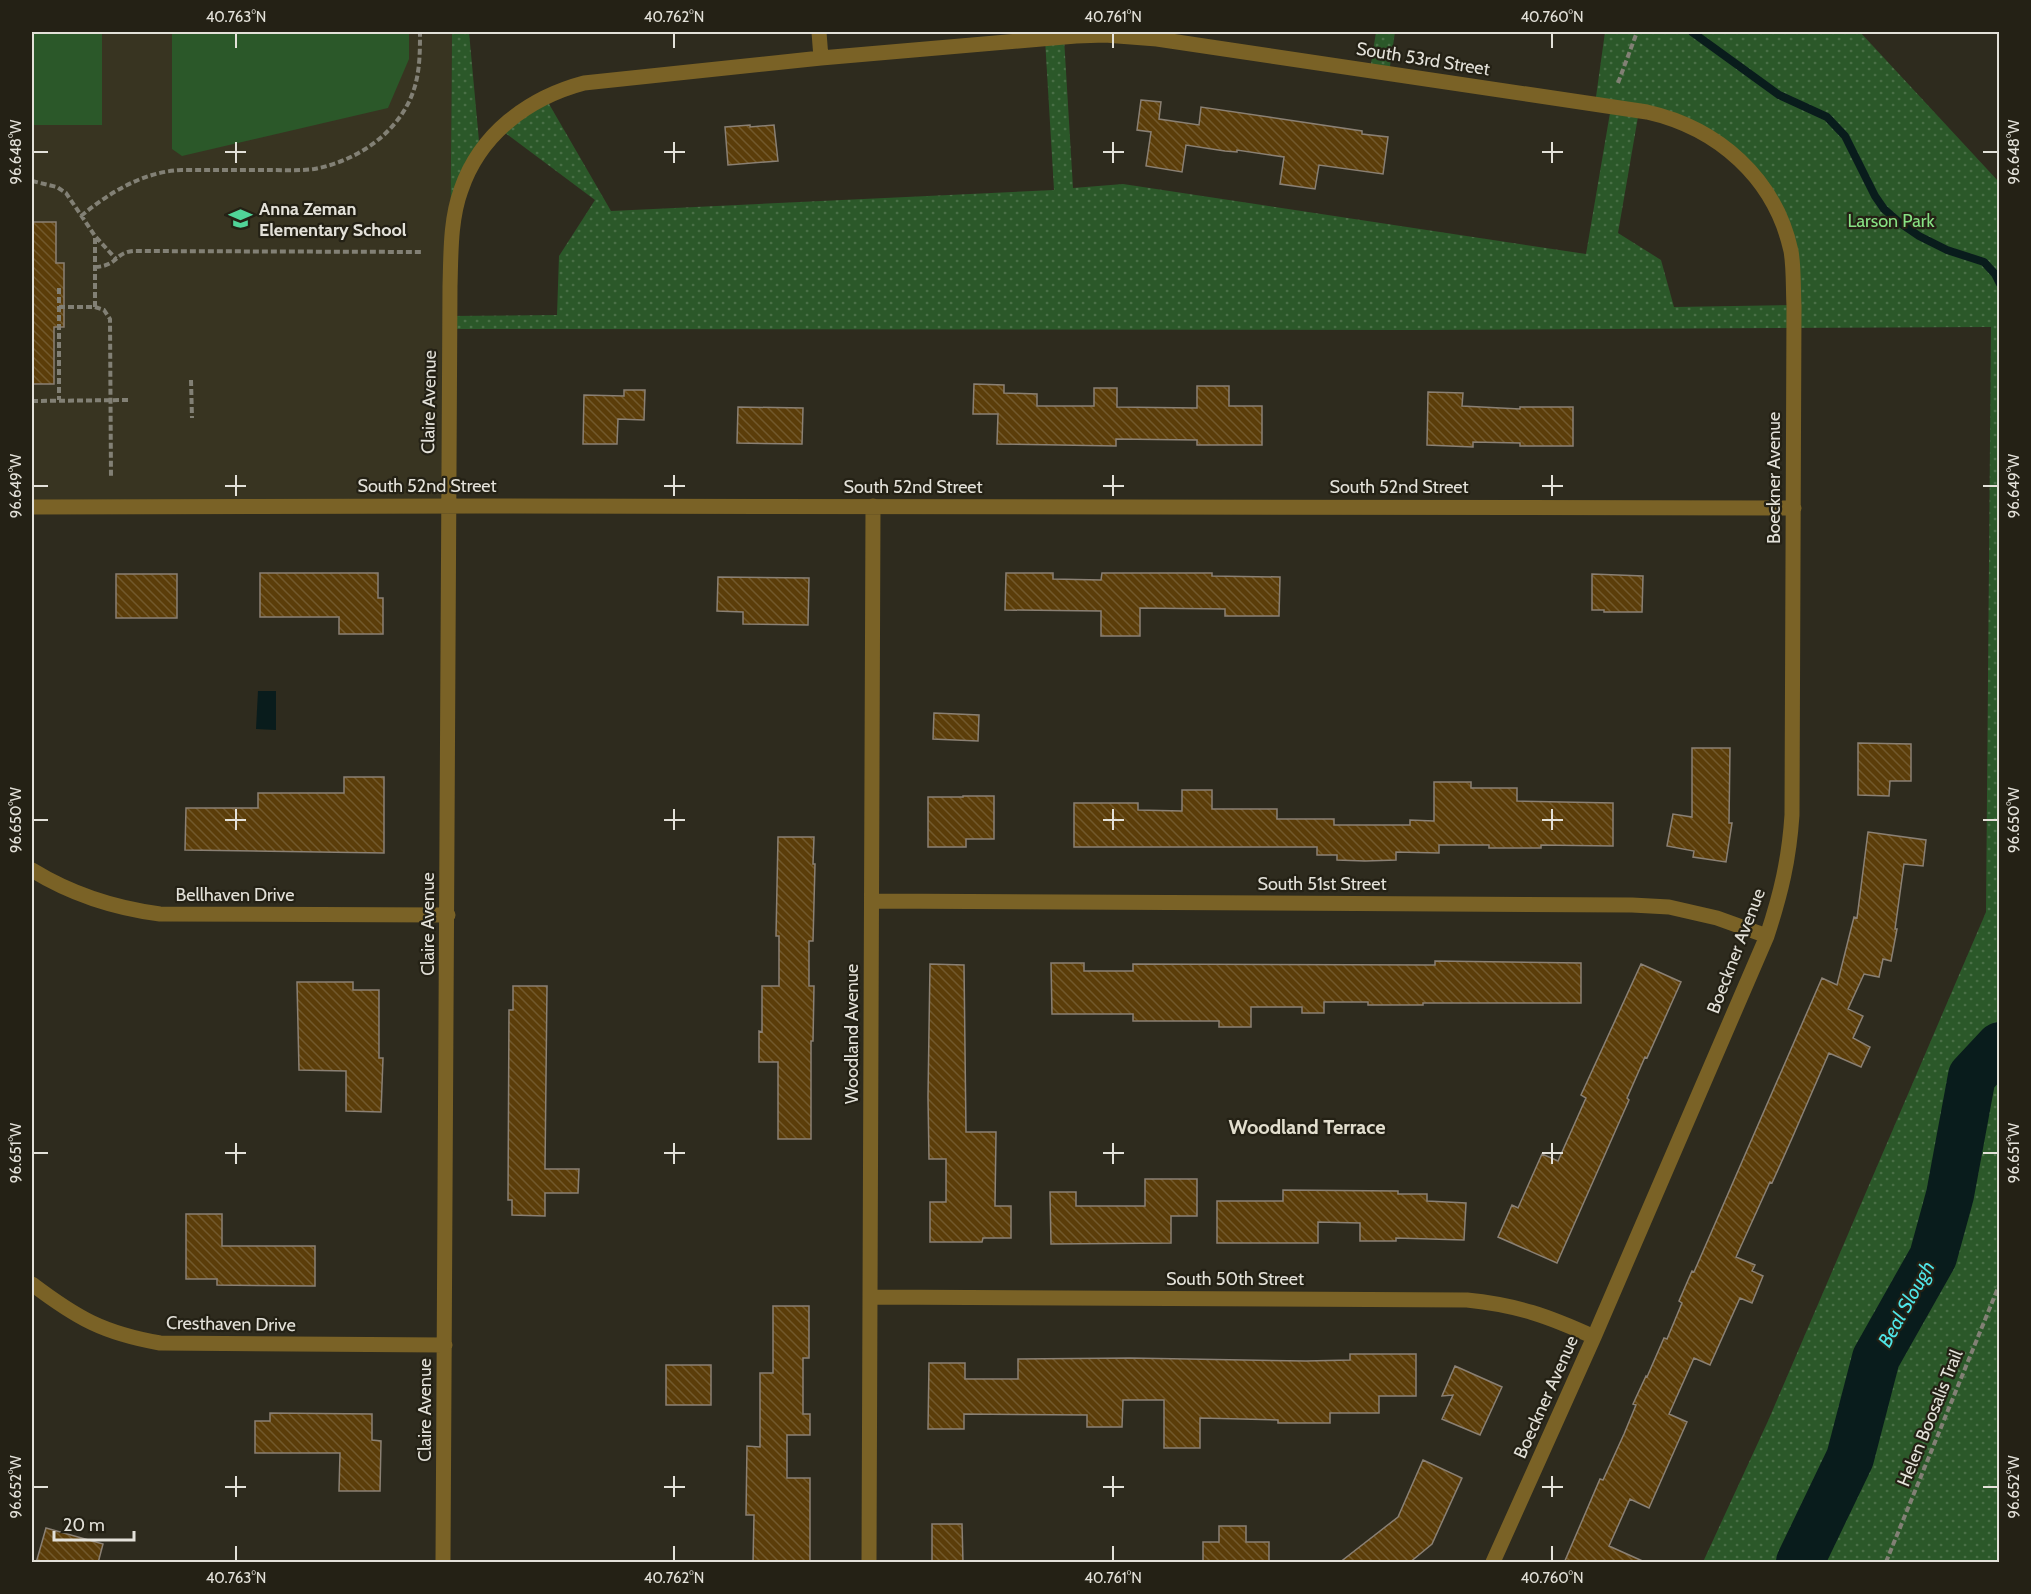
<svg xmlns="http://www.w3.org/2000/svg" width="2031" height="1594" font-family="Cabin,sans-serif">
	<defs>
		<pattern id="grass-dots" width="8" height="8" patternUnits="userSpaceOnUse" patternTransform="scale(1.5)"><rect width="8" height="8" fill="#2b5829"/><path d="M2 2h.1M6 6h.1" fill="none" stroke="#4a7047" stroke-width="1.8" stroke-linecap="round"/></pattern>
		<pattern id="building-back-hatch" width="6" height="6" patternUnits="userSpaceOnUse" patternTransform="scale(1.5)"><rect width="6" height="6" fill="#5b3d09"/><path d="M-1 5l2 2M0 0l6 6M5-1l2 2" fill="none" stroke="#72592c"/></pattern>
	</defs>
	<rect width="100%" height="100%" fill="#2e2b1e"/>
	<path fill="#383421" d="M 32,32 L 452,32 L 448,506 L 32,507 Z"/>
	<path fill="url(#grass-dots)" fill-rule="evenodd" d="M 452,32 L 469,32 L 480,152 L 460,192 L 450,286 Z
		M 1376,32 L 1395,32 L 1389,73 L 1370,70 Z
		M 1605,32 L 1860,32 L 1999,182 L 1999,1562 L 1703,1562 L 1768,1421 L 1986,912 L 1991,327 L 1409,330 L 449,329 L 449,316 L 557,315 L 559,256 L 595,200 L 500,129 L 545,97 L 611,211 L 1054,190 L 1045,39 L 1064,38 L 1073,188 L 1123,184 L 1586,254 L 1611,107 L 1595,104 ZM 1639,111 L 1732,153 L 1786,232 L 1794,305 L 1674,307 L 1661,260 L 1618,233 Z"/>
	<path fill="#2b5829" d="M 32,32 L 102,32 L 102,125 L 32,125 Z
		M 172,32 L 409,32 L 409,59 L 388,108 L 182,156 L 172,149 Z"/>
	<path fill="#091c1c" d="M 258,691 L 276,691 L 276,730 L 256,729 Z"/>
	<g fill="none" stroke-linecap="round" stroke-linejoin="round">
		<path stroke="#091c1c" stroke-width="8" d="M 1692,32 L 1779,95 L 1827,117 L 1845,136 L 1875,196 L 1884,209 L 1900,223 L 1919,236 L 1947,250 L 1984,262 L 1995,274 L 2000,284"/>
		<path stroke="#091c1c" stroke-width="48" d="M 1800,1562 L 1850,1458 L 1876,1358 L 1933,1257 L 1950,1195 L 1972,1076 L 2000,1046"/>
	</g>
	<path fill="url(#building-back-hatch)" stroke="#8a8074" stroke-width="1.5" d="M 1141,100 L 1161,102 L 1159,119 L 1199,125 L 1201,107 L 1362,131 L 1362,134 L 1388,137 L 1383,174 L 1319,165 L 1315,189 L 1280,184 L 1284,157 L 1237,150 L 1237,152 L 1225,151 L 1186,145 L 1182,172 L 1146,166 L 1151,132 L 1137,130 Z
		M 750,125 L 750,127 L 774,125 L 778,161 L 728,165 L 725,127 Z
		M 32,222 L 56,222 L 56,263 L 64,263 L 64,327 L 54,327 L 54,384 L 32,384 Z
		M 974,384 L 1004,385 L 1004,393 L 1037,394 L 1037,406 L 1094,406 L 1094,388 L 1117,388 L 1117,407 L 1197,408 L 1197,386 L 1229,386 L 1229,406 L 1262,406 L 1262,445 L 1197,445 L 1197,440 L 1116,439 L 1116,446 L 997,444 L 998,414 L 973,414 Z
		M 624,390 L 645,390 L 644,420 L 618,419 L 617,444 L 583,444 L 584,395 L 624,396 Z
		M 1428,392 L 1463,393 L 1462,406 L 1520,409 L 1520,407 L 1573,407 L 1573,446 L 1520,446 L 1520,443 L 1473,442 L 1473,447 L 1427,445 Z
		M 738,407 L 803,408 L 802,444 L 737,443 Z
		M 260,573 L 378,573 L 378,598 L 383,598 L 383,634 L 339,634 L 339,617 L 260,617 Z
		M 1006,573 L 1053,573 L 1053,579 L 1101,580 L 1102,573 L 1212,573 L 1212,576 L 1280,577 L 1279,616 L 1225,616 L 1225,609 L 1140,608 L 1140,636 L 1101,636 L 1101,611 L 1005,610 Z
		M 116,574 L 177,574 L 177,618 L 116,618 Z
		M 1592,574 L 1643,576 L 1642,612 L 1604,612 L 1604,610 L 1592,610 Z
		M 718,577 L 809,578 L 808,625 L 743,624 L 743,612 L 717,611 Z
		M 934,713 L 979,715 L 978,741 L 933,739 Z
		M 1858,743 L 1911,744 L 1911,781 L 1890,781 L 1889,796 L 1858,795 Z
		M 1692,748 L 1730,748 L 1729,823 L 1732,823 L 1726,862 L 1693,857 L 1694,851 L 1667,846 L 1673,814 L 1692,817 Z
		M 344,777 L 384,777 L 384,853 L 185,850 L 186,808 L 258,808 L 258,793 L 344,793 Z
		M 1434,782 L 1471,782 L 1471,788 L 1517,788 L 1517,801 L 1613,803 L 1613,846 L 1541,845 L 1541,848 L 1489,848 L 1489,845 L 1439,845 L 1439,853 L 1396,852 L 1396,860 L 1365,861 L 1337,860 L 1337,855 L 1317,855 L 1317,847 L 1074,847 L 1074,803 L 1138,803 L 1138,810 L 1182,811 L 1182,790 L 1212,790 L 1212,809 L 1277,809 L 1277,819 L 1334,819 L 1334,825 L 1410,825 L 1410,820 L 1434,821 Z
		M 963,796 L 994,796 L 994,839 L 966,839 L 966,847 L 928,847 L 928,797 L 963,797 Z
		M 1868,832 L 1926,840 L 1923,866 L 1904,864 L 1895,929 L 1897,929 L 1891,961 L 1883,959 L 1879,977 L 1864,974 L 1848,1009 L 1863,1016 L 1853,1038 L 1870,1047 L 1861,1067 L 1829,1053 L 1793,1136 L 1772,1183 L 1770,1182 L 1736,1257 L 1755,1265 L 1752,1271 L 1763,1276 L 1752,1303 L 1740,1298 L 1710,1365 L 1694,1358 L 1669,1414 L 1687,1422 L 1664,1474 L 1649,1508 L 1630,1499 L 1609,1546 L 1647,1563 L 1564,1563 L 1600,1479 L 1603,1480 L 1624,1434 L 1636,1405 L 1633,1404 L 1646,1376 L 1647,1377 L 1664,1338 L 1667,1339 L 1682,1303 L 1679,1301 L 1692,1271 L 1694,1272 L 1822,978 L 1837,985 L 1854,917 L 1857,918 Z
		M 778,837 L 814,837 L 813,864 L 815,864 L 813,941 L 809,941 L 809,986 L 814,986 L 813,1041 L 811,1041 L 811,1139 L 778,1139 L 778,1062 L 759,1062 L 759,1031 L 762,1032 L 762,986 L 779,986 L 779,936 L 776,936 Z
		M 1435,961 L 1581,963 L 1581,1003 L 1423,1003 L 1423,1005 L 1368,1005 L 1368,1002 L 1324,1002 L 1324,1013 L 1302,1013 L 1302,1007 L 1251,1007 L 1251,1027 L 1219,1027 L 1219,1021 L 1133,1021 L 1133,1014 L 1052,1014 L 1051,963 L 1084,963 L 1084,971 L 1133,971 L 1133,964 L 1435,965 Z
		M 930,964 L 964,965 L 966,1132 L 996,1132 L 995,1206 L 1011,1206 L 1011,1238 L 983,1238 L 982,1242 L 930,1242 L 930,1202 L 946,1202 L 946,1159 L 929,1159 L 928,1097 Z
		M 1641,964 L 1681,982 L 1647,1058 L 1645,1057 L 1627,1098 L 1629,1100 L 1557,1263 L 1498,1237 L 1512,1205 L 1518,1208 L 1542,1154 L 1558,1161 L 1586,1098 L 1581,1095 Z
		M 297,982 L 353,982 L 353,990 L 379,990 L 379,1058 L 383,1058 L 381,1112 L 346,1111 L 346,1071 L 299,1070 Z
		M 513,986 L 547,986 L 545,1169 L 579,1169 L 578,1193 L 545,1193 L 545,1216 L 512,1215 L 512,1200 L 508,1200 L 509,1010 L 513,1010 Z
		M 1145,1179 L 1197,1179 L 1197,1216 L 1171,1216 L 1171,1243 L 1051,1244 L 1050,1192 L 1076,1192 L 1076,1206 L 1145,1206 Z
		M 1283,1190 L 1398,1191 L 1398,1194 L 1427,1194 L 1427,1201 L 1466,1203 L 1464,1240 L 1396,1238 L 1396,1241 L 1360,1241 L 1360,1223 L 1318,1222 L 1318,1243 L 1217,1243 L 1217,1201 L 1283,1201 Z
		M 186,1214 L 222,1214 L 222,1246 L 315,1246 L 315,1286 L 217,1285 L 217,1279 L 186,1279 Z
		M 773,1306 L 809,1306 L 809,1358 L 803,1358 L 803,1414 L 810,1414 L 810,1435 L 787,1435 L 787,1478 L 810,1478 L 810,1561 L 794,1561 L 794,1563 L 753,1563 L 754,1515 L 746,1515 L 747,1446 L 760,1447 L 760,1373 L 773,1373 Z
		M 1350,1354 L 1416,1354 L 1416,1396 L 1379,1396 L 1379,1413 L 1330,1413 L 1330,1423 L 1278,1423 L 1278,1420 L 1200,1418 L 1200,1448 L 1164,1448 L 1164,1400 L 1123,1400 L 1122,1427 L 1087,1427 L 1087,1415 L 964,1414 L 964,1429 L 928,1429 L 929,1363 L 965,1363 L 965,1379 L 1018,1379 L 1018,1359 L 1130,1358 L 1306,1361 L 1350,1360 Z
		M 666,1365 L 711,1365 L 711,1405 L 666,1405 Z
		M 1455,1366 L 1502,1387 L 1480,1435 L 1442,1419 L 1453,1395 L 1442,1396 Z
		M 270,1413 L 372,1414 L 372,1440 L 381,1441 L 380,1491 L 339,1491 L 340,1453 L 255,1453 L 255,1421 L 270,1421 Z
		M 1423,1460 L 1462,1478 L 1432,1544 L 1409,1563 L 1339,1563 L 1398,1517 Z
		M 932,1524 L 962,1524 L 963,1563 L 932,1563 Z
		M 1219,1526 L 1246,1526 L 1246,1542 L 1269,1542 L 1269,1563 L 1203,1563 L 1203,1542 L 1219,1542 Z
		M 46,1528 L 103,1544 L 98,1563 L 36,1563 Z"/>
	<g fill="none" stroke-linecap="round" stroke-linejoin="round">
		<path stroke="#828075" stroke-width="4" stroke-dasharray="6 3" stroke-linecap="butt" d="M 1618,83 L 1637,32
			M 32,181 L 57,187 L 66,193 L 95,236 L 116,259
			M 81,216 C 110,192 143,172 181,170 C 209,170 236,170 264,170 C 280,170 298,171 314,169 C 358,161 402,131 415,86 C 420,68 420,50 420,32
			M 95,267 C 118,266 114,253 133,251 L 421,252
			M 59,288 L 59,400
			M 59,307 L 95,307 L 95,236
			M 95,307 L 104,310 L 110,319 L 111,477
			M 191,380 L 192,418
			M 32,401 L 130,400
			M 1886,1562 L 2000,1283"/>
		<path stroke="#7a6226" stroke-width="15" d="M 819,32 L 821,58
			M 32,507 L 480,506 L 1794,508
			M 32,870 C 71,894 114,908 160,914 L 448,915
			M 872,901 L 1632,905 L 1669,907 L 1717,918 L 1767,936
			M 32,1284 C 77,1318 103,1333 160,1343 L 445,1345
			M 870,1297 L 1467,1300 C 1517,1305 1548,1316 1594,1337
			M 443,1562 L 450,286 C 451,255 450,220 461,190 C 480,134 528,98 584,83 L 821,58 L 1076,36 L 1105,35 L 1157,39 L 1647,112 C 1718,128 1775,178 1791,251 C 1794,268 1793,288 1794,306 L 1792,815 C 1789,860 1781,893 1767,936 L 1594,1337 L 1493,1562
			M 869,1562 L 873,506"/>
	</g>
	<path fill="none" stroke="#e3e1d9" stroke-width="2" d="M 236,33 L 236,48M 674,33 L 674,48M 1113,33 L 1113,48M 1552,33 L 1552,48M 236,142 L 236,163M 674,142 L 674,163M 1113,142 L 1113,163M 1552,142 L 1552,163M 33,152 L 48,152M 225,152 L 246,152M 664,152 L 685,152M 1103,152 L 1124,152M 1542,152 L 1563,152M 1983,152 L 1998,152M 236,475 L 236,496M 674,475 L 674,496M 1113,475 L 1113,496M 1552,475 L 1552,496M 33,486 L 48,486M 225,486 L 246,486M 664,486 L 685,486M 1103,486 L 1124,486M 1542,486 L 1563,486M 1983,486 L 1998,486M 236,809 L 236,830M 674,809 L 674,830M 1113,809 L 1113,830M 1552,809 L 1552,830M 33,820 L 48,820M 225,820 L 246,820M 664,820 L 685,820M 1103,820 L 1124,820M 1542,820 L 1563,820M 1983,820 L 1998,820M 236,1143 L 236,1164M 674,1143 L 674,1164M 1113,1143 L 1113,1164M 1552,1143 L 1552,1164M 33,1153 L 48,1153M 225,1153 L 246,1153M 664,1153 L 685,1153M 1103,1153 L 1124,1153M 1542,1153 L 1563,1153M 1983,1153 L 1998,1153M 236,1476 L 236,1497M 674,1476 L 674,1497M 1113,1476 L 1113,1497M 1552,1476 L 1552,1497M 33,1487 L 48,1487M 225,1487 L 246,1487M 664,1487 L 685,1487M 1103,1487 L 1124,1487M 1542,1487 L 1563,1487M 1983,1487 L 1998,1487M 236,1546 L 236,1561M 674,1546 L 674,1561M 1113,1546 L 1113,1561M 1552,1546 L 1552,1561"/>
	<defs>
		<symbol id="school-bare" viewBox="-9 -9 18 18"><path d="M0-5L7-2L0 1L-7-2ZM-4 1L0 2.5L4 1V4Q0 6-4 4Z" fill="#50d398" stroke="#242115" stroke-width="2.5" paint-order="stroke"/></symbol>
	</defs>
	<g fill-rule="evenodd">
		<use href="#school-bare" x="224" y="202" width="33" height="33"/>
	</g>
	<g text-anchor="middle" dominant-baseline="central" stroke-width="4.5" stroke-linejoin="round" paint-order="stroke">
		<g font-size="18" fill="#e3e1d9" stroke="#242115">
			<text transform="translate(1423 59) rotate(9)">South 53rd Street</text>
			<text transform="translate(429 402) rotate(-89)">Claire Avenue</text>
			<text transform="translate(1774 478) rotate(-90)">Boeckner Avenue</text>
			<text x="427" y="486">South 52nd Street</text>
			<text x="913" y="487">South 52nd Street</text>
			<text x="1399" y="487">South 52nd Street</text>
			<text x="1322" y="884">South 51st Street</text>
			<text x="235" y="895">Bellhaven Drive</text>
			<text transform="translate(428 924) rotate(-90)">Claire Avenue</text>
			<text transform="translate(1736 951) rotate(-69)">Boeckner Avenue</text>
			<text transform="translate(852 1034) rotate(-90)">Woodland Avenue</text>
			<text x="1235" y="1279">South 50th Street</text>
			<text transform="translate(231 1324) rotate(1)">Cresthaven Drive</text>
			<text transform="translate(1546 1397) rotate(-66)">Boeckner Avenue</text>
			<text transform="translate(425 1410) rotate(-90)">Claire Avenue</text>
			<text transform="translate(1930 1418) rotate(-68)">Helen Boosalis Trail</text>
		</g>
		<g font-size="18" font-weight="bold" fill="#e3e1d9" stroke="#242115" text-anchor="start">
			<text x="259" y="209">Anna Zeman<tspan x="259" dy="21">Elementary School</tspan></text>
		</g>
		<g font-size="18" fill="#87e183" stroke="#242115">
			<text x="1891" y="221">Larson Park</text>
		</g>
		<g font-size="20" font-weight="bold" fill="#e2dece" stroke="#242115">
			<text x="1307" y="1127">Woodland Terrace</text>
		</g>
		<g font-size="20" font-style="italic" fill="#4fe5e7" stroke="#242115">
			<text transform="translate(1906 1304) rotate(-61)">Beal Slough</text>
		</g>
	</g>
	<rect width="2031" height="1594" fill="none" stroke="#242115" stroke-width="66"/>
	<path d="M54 1531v9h80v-9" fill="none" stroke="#e3e1d9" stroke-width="3"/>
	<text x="63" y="1531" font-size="18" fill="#e3e1d9" stroke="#242115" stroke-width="4.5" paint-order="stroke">20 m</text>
	<rect x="33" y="33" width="1965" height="1528" fill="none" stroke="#e3e1d9" stroke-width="2"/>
	<g font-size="15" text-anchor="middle" fill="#e3e1d9">
		<text x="236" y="22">40.763°N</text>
		<text x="674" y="22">40.762°N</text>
		<text x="1113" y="22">40.761°N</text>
		<text x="1552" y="22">40.760°N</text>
		<text transform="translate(2014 152) rotate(-90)" y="5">96.648°W</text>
		<text transform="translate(16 152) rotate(-90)" y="5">96.648°W</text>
		<text transform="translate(2014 486) rotate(-90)" y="5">96.649°W</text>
		<text transform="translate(16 486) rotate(-90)" y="5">96.649°W</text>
		<text transform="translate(2014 820) rotate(-90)" y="5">96.650°W</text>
		<text transform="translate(16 820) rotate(-90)" y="5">96.650°W</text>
		<text transform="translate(2014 1153) rotate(-90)" y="5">96.651°W</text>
		<text transform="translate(16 1153) rotate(-90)" y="5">96.651°W</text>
		<text transform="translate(2014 1487) rotate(-90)" y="5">96.652°W</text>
		<text transform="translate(16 1487) rotate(-90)" y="5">96.652°W</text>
		<text x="236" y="1583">40.763°N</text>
		<text x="674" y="1583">40.762°N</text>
		<text x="1113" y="1583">40.761°N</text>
		<text x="1552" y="1583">40.760°N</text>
	</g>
</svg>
